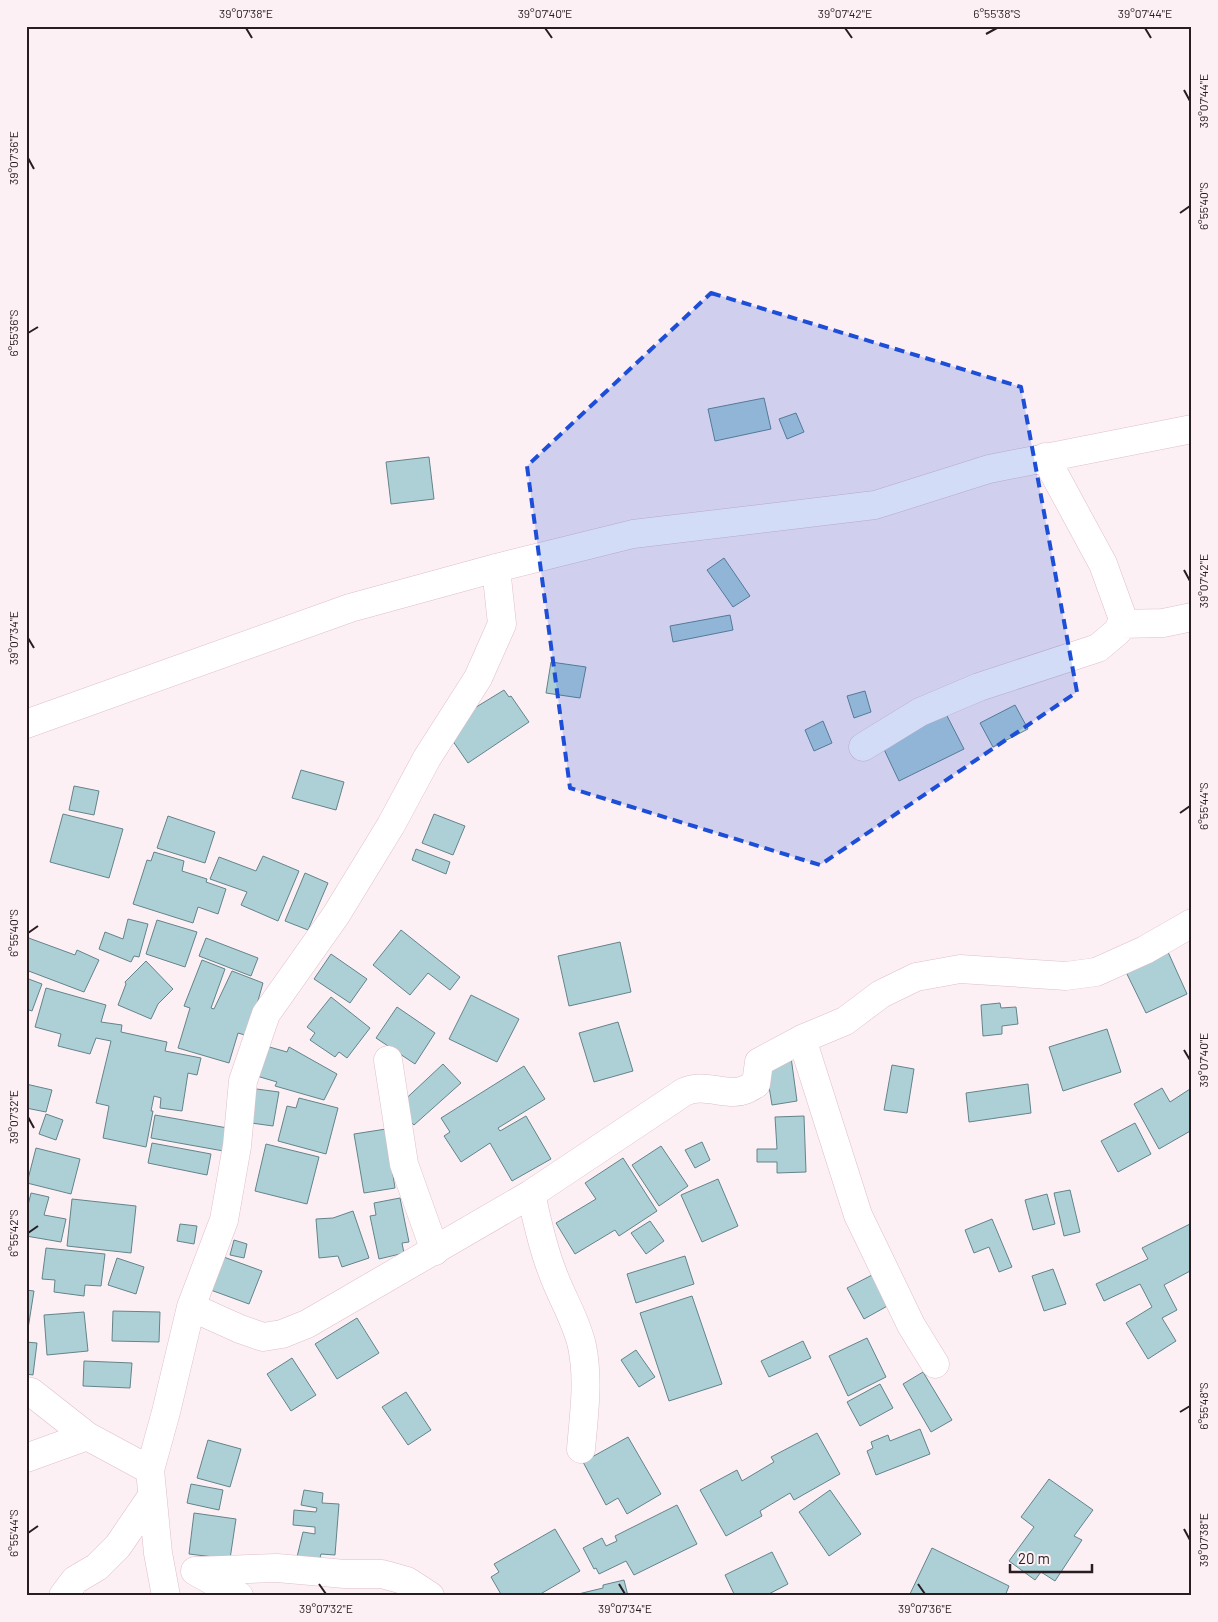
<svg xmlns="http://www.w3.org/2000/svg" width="1218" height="1622" font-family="Barlow,sans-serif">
	<rect width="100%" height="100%" fill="#fdf0f4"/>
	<path fill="#adcfd6" stroke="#63848a" d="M 764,398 L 771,429 L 715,441 L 708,409 Z
		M 796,413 L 804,432 L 787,439 L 779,419 Z
		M 429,457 L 434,499 L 391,504 L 386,462 Z
		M 724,558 L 750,596 L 733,607 L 707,570 Z
		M 730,615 L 733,630 L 673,642 L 670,626 Z
		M 551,662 L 586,667 L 580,698 L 546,693 Z
		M 504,690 L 509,697 L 511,696 L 529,722 L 468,763 L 450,737 L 455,720 Z
		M 865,691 L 871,712 L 854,718 L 847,696 Z
		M 1015,705 L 1028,729 L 993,747 L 980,723 Z
		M 945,712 L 964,749 L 899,781 L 881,743 Z
		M 823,721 L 832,743 L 814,751 L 805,730 Z
		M 301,770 L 344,782 L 336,810 L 292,798 Z
		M 74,786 L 99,791 L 94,815 L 69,810 Z
		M 63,814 L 123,829 L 109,878 L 50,862 Z
		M 434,814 L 465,826 L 453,855 L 422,843 Z
		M 168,816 L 215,832 L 205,863 L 157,848 Z
		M 416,849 L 450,862 L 446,874 L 412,860 Z
		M 154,852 L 184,861 L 182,871 L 207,879 L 206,882 L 226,889 L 218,914 L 198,907 L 193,923 L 133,904 L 147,860 L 151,861 Z
		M 263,856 L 299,871 L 278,921 L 241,905 L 247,892 L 210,879 L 219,857 L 256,871 Z
		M 305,873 L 328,883 L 308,930 L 285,921 Z
		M 128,919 L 148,924 L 139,957 L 134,956 L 131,962 L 99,949 L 105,932 L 123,939 Z
		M 157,920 L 197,932 L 185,967 L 146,954 Z
		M 401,930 L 460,977 L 450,990 L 428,973 L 410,995 L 373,965 Z
		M 26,937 L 75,955 L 77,950 L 99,960 L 84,992 L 26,970 Z
		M 206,938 L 258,958 L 251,976 L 199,956 Z
		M 620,942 L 631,992 L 569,1006 L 558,956 Z
		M 1168,952 L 1187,994 L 1146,1013 L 1126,972 Z
		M 331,954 L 367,979 L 350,1003 L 314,979 Z
		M 202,960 L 225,969 L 211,1008 L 214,1009 L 232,971 L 263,983 L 248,1036 L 238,1033 L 229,1063 L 178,1048 L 190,1008 L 184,1006 Z
		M 146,961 L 173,989 L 158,1004 L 151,1019 L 118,1005 L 126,984 L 125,982 Z
		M 26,978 L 42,984 L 32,1011 L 26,1009 Z
		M 46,988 L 106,1005 L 101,1022 L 122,1025 L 121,1032 L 167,1042 L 165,1051 L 201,1058 L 197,1075 L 188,1073 L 182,1111 L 160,1108 L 161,1098 L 154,1096 L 151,1111 L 153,1111 L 146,1147 L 103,1138 L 109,1106 L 96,1103 L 111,1041 L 96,1038 L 90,1054 L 58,1046 L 61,1034 L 35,1027 Z
		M 471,995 L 519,1019 L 497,1062 L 449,1039 Z
		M 331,997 L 370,1028 L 347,1058 L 339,1052 L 335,1057 L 310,1040 L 315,1033 L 307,1027 Z
		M 1000,1003 L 1001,1008 L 1016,1007 L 1018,1024 L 1002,1026 L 1002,1034 L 983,1036 L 981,1005 Z
		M 397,1007 L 435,1033 L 415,1064 L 376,1038 Z
		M 618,1022 L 633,1071 L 594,1082 L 579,1033 Z
		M 1107,1029 L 1121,1072 L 1063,1091 L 1049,1047 Z
		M 259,1044 L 287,1052 L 289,1047 L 337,1074 L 324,1100 L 275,1086 L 277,1082 L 250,1074 Z
		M 791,1057 L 797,1101 L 772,1105 L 765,1062 Z
		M 443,1064 L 461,1083 L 414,1125 L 397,1107 Z
		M 892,1065 L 914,1069 L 907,1113 L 884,1110 Z
		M 524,1066 L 545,1099 L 498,1128 L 500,1131 L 526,1116 L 551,1159 L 512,1181 L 490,1143 L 461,1162 L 444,1136 L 450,1132 L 441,1118 Z
		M 26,1084 L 52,1090 L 46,1112 L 26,1108 Z
		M 1028,1084 L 1031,1113 L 969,1122 L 966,1093 Z
		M 249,1088 L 279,1092 L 273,1126 L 244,1122 Z
		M 1162,1088 L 1170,1102 L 1190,1089 L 1192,1091 L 1192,1130 L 1159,1149 L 1134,1104 Z
		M 299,1098 L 338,1108 L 326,1154 L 278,1141 L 287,1106 L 296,1108 Z
		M 46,1114 L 63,1120 L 56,1140 L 39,1134 Z
		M 155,1115 L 233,1129 L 229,1152 L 151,1138 Z
		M 804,1116 L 806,1172 L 777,1173 L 777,1162 L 757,1162 L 757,1149 L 777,1149 L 775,1117 Z
		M 1135,1123 L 1151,1154 L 1118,1172 L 1101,1141 Z
		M 386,1129 L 395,1188 L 364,1193 L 354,1134 Z
		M 702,1142 L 710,1160 L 695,1168 L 685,1150 Z
		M 152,1143 L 211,1154 L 207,1175 L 148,1163 Z
		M 266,1144 L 319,1157 L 307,1204 L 255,1191 Z
		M 661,1146 L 688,1186 L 659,1206 L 632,1165 Z
		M 36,1148 L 80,1159 L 71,1194 L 27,1183 Z
		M 623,1158 L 657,1211 L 619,1236 L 615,1230 L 575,1254 L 556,1223 L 596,1199 L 585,1183 Z
		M 718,1179 L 738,1226 L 702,1242 L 681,1195 Z
		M 1070,1190 L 1080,1232 L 1064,1236 L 1054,1193 Z
		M 31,1193 L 49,1197 L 44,1215 L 66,1219 L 61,1242 L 26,1236 L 26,1213 Z
		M 1047,1194 L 1055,1224 L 1033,1230 L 1025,1200 Z
		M 400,1198 L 409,1242 L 402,1243 L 404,1253 L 379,1259 L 370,1216 L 376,1215 L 374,1203 Z
		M 72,1199 L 136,1206 L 131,1253 L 67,1246 Z
		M 353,1211 L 369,1258 L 342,1267 L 338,1256 L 319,1258 L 316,1219 L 333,1218 Z
		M 992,1219 L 1012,1267 L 999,1272 L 989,1247 L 974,1253 L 965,1230 Z
		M 650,1221 L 664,1241 L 646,1254 L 631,1233 Z
		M 1192,1223 L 1192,1270 L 1164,1285 L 1177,1310 L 1162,1318 L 1176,1341 L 1148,1359 L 1126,1323 L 1152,1307 L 1140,1284 L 1104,1301 L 1096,1284 L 1148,1259 L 1142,1248 Z
		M 180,1224 L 197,1226 L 194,1244 L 177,1241 Z
		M 234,1240 L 247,1244 L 244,1258 L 230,1255 Z
		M 46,1248 L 105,1254 L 101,1286 L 85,1285 L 84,1296 L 54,1292 L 55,1280 L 42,1279 Z
		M 221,1256 L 262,1271 L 249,1304 L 208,1289 Z
		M 685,1256 L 694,1284 L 636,1303 L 627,1274 Z
		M 117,1258 L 144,1267 L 136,1294 L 108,1285 Z
		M 1053,1269 L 1066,1304 L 1044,1311 L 1032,1276 Z
		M 874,1274 L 891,1304 L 864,1319 L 847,1288 Z
		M 26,1290 L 34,1291 L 27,1335 L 26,1335 Z
		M 692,1296 L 722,1384 L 669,1401 L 640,1313 Z
		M 113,1311 L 160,1312 L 159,1342 L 112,1341 Z
		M 84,1312 L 88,1351 L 47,1355 L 44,1315 Z
		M 357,1318 L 379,1353 L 337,1379 L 315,1344 Z
		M 867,1338 L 886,1377 L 848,1396 L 829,1356 Z
		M 803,1341 L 811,1358 L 769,1377 L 761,1361 Z
		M 26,1342 L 37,1343 L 33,1375 L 26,1374 Z
		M 636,1350 L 655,1377 L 639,1387 L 621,1360 Z
		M 292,1358 L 316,1395 L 291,1411 L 267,1374 Z
		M 84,1361 L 132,1363 L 130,1388 L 83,1386 Z
		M 923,1372 L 952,1420 L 931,1432 L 903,1384 Z
		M 880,1384 L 893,1408 L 860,1426 L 847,1402 Z
		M 406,1392 L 431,1430 L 408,1445 L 382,1407 Z
		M 920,1429 L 930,1454 L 876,1475 L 867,1451 L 873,1448 L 871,1442 L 888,1435 L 890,1441 Z
		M 817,1433 L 840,1474 L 794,1500 L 790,1493 L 760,1511 L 762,1516 L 726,1536 L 700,1490 L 737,1470 L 742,1481 L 774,1462 L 771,1457 Z
		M 628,1437 L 661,1494 L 627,1514 L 618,1498 L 606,1505 L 583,1462 Z
		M 208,1440 L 241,1449 L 230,1487 L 197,1478 Z
		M 1049,1479 L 1093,1510 L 1074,1536 L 1082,1540 L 1055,1581 L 1041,1572 L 1035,1580 L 1009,1561 L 1034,1527 L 1021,1517 Z
		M 191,1484 L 223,1490 L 219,1510 L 187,1503 Z
		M 304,1490 L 323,1493 L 322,1503 L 339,1504 L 335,1555 L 321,1554 L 319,1562 L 297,1557 L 303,1532 L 315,1534 L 315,1527 L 293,1525 L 294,1510 L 316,1512 L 317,1508 L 301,1505 Z
		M 830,1490 L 861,1534 L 829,1556 L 799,1512 Z
		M 677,1505 L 697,1544 L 634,1575 L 626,1561 L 599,1574 L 596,1568 L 594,1569 L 583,1548 L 602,1538 L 606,1546 L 617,1541 L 615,1536 Z
		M 194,1513 L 236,1519 L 230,1559 L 189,1554 Z
		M 555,1529 L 580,1571 L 537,1596 L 502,1596 L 491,1577 L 499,1572 L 494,1564 Z
		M 932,1548 L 1009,1586 L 1005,1596 L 909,1596 Z
		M 772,1552 L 788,1584 L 765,1596 L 735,1596 L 725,1575 Z
		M 624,1580 L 628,1596 L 570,1596 L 603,1588 L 603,1585 Z"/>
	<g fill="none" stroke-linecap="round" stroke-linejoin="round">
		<defs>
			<path id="street" d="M 1121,624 L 1163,623 L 1192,617
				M 26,724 L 350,608 L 496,568 L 633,534 L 875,505 L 989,469 L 1192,429
				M 863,747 L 920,712 L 979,687 L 1098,648 L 1118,631 L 1123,619 L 1103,564 L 1045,457
				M 802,1039 L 858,1215 L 911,1325 L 935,1364
				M 388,1060 L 404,1164 L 435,1251
				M 531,1194 C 537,1220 542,1246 552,1271 C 561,1297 576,1319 582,1346 C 589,1380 584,1414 581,1449
				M 191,1307 L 240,1329 L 263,1337 L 282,1334 L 307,1324 L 531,1194 L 684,1092 C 701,1084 716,1092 734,1092 C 743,1092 749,1088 756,1084 L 759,1062 L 802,1039 L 845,1021 L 881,994 L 916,977 L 960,969 L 1066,976 L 1096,972 L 1145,950 L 1192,923
				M 26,1391 L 31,1392 L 87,1436 L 150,1470
				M 26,1458 L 87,1436
				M 195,1571 L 277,1568 L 345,1574 L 382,1574 L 407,1581 L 430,1596
				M 195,1571 L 239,1596
				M 63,1596 L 75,1580 L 97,1567 L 118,1546 L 152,1496
				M 166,1596 L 158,1553 L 150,1470 L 166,1412 L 191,1307 L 224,1220 L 237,1146 L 243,1081 L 266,1014 L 336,915 L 391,825 L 427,758 L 478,678 L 502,624 L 496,568"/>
		</defs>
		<use href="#street" stroke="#dfbfc9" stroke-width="29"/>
		<use href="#street" stroke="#fff" stroke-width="28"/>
	</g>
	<path fill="#1d4ed8" fill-opacity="0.2" stroke="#1d4ed8" stroke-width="4" stroke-dasharray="10 6" stroke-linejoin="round" d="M 711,293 L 1021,387 L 1077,692 L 820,865 L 570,788 L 527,466 Z"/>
	<path fill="none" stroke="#281d21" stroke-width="2" d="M 246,28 L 252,38M 545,28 L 552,38M 845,28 L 852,38M 1145,28 L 1151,38M 986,34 L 997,28M 1184,90 L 1190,101M 28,158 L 34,169M 1180,213 L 1190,206M 28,333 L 38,327M 1184,570 L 1190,581M 28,638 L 34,648M 1180,813 L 1190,806M 28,933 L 38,926M 1184,1050 L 1190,1060M 28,1117 L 34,1128M 28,1233 L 38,1226M 1180,1412 L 1190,1406M 1184,1529 L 1190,1540M 28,1533 L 38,1526M 319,1584 L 326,1594M 619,1584 L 625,1594M 918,1584 L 925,1594"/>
	<rect width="1218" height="1622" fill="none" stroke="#fdf0f4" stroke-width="55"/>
	<path d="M1010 1564v8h82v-8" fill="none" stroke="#281d21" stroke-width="2.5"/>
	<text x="1018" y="1564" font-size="15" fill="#281d21" stroke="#fdf0f4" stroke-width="4" paint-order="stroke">20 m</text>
	<rect x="28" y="28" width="1162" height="1566" fill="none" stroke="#281d21" stroke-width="2"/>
	<g font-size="12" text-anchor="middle" fill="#281d21">
		<text x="246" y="18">39°07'38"E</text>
		<text x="545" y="18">39°07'40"E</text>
		<text x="845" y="18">39°07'42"E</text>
		<text x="997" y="18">6°55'38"S</text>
		<text x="1145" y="18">39°07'44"E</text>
		<text transform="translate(1204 101) rotate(-90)" y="4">39°07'44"E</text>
		<text transform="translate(14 158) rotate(-90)" y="4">39°07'36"E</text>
		<text transform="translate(1204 206) rotate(-90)" y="4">6°55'40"S</text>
		<text transform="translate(14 333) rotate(-90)" y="4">6°55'36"S</text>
		<text transform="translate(1204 581) rotate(-90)" y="4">39°07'42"E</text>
		<text transform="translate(14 638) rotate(-90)" y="4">39°07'34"E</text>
		<text transform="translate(1204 806) rotate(-90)" y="4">6°55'44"S</text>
		<text transform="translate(14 933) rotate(-90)" y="4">6°55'40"S</text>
		<text transform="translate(1204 1060) rotate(-90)" y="4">39°07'40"E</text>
		<text transform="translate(14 1117) rotate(-90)" y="4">39°07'32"E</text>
		<text transform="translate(14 1233) rotate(-90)" y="4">6°55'42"S</text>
		<text transform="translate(1204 1406) rotate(-90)" y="4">6°55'48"S</text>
		<text transform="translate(14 1533) rotate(-90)" y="4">6°55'44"S</text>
		<text transform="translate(1204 1540) rotate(-90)" y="4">39°07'38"E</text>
		<text x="326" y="1613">39°07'32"E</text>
		<text x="625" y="1613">39°07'34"E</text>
		<text x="925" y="1613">39°07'36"E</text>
	</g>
</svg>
